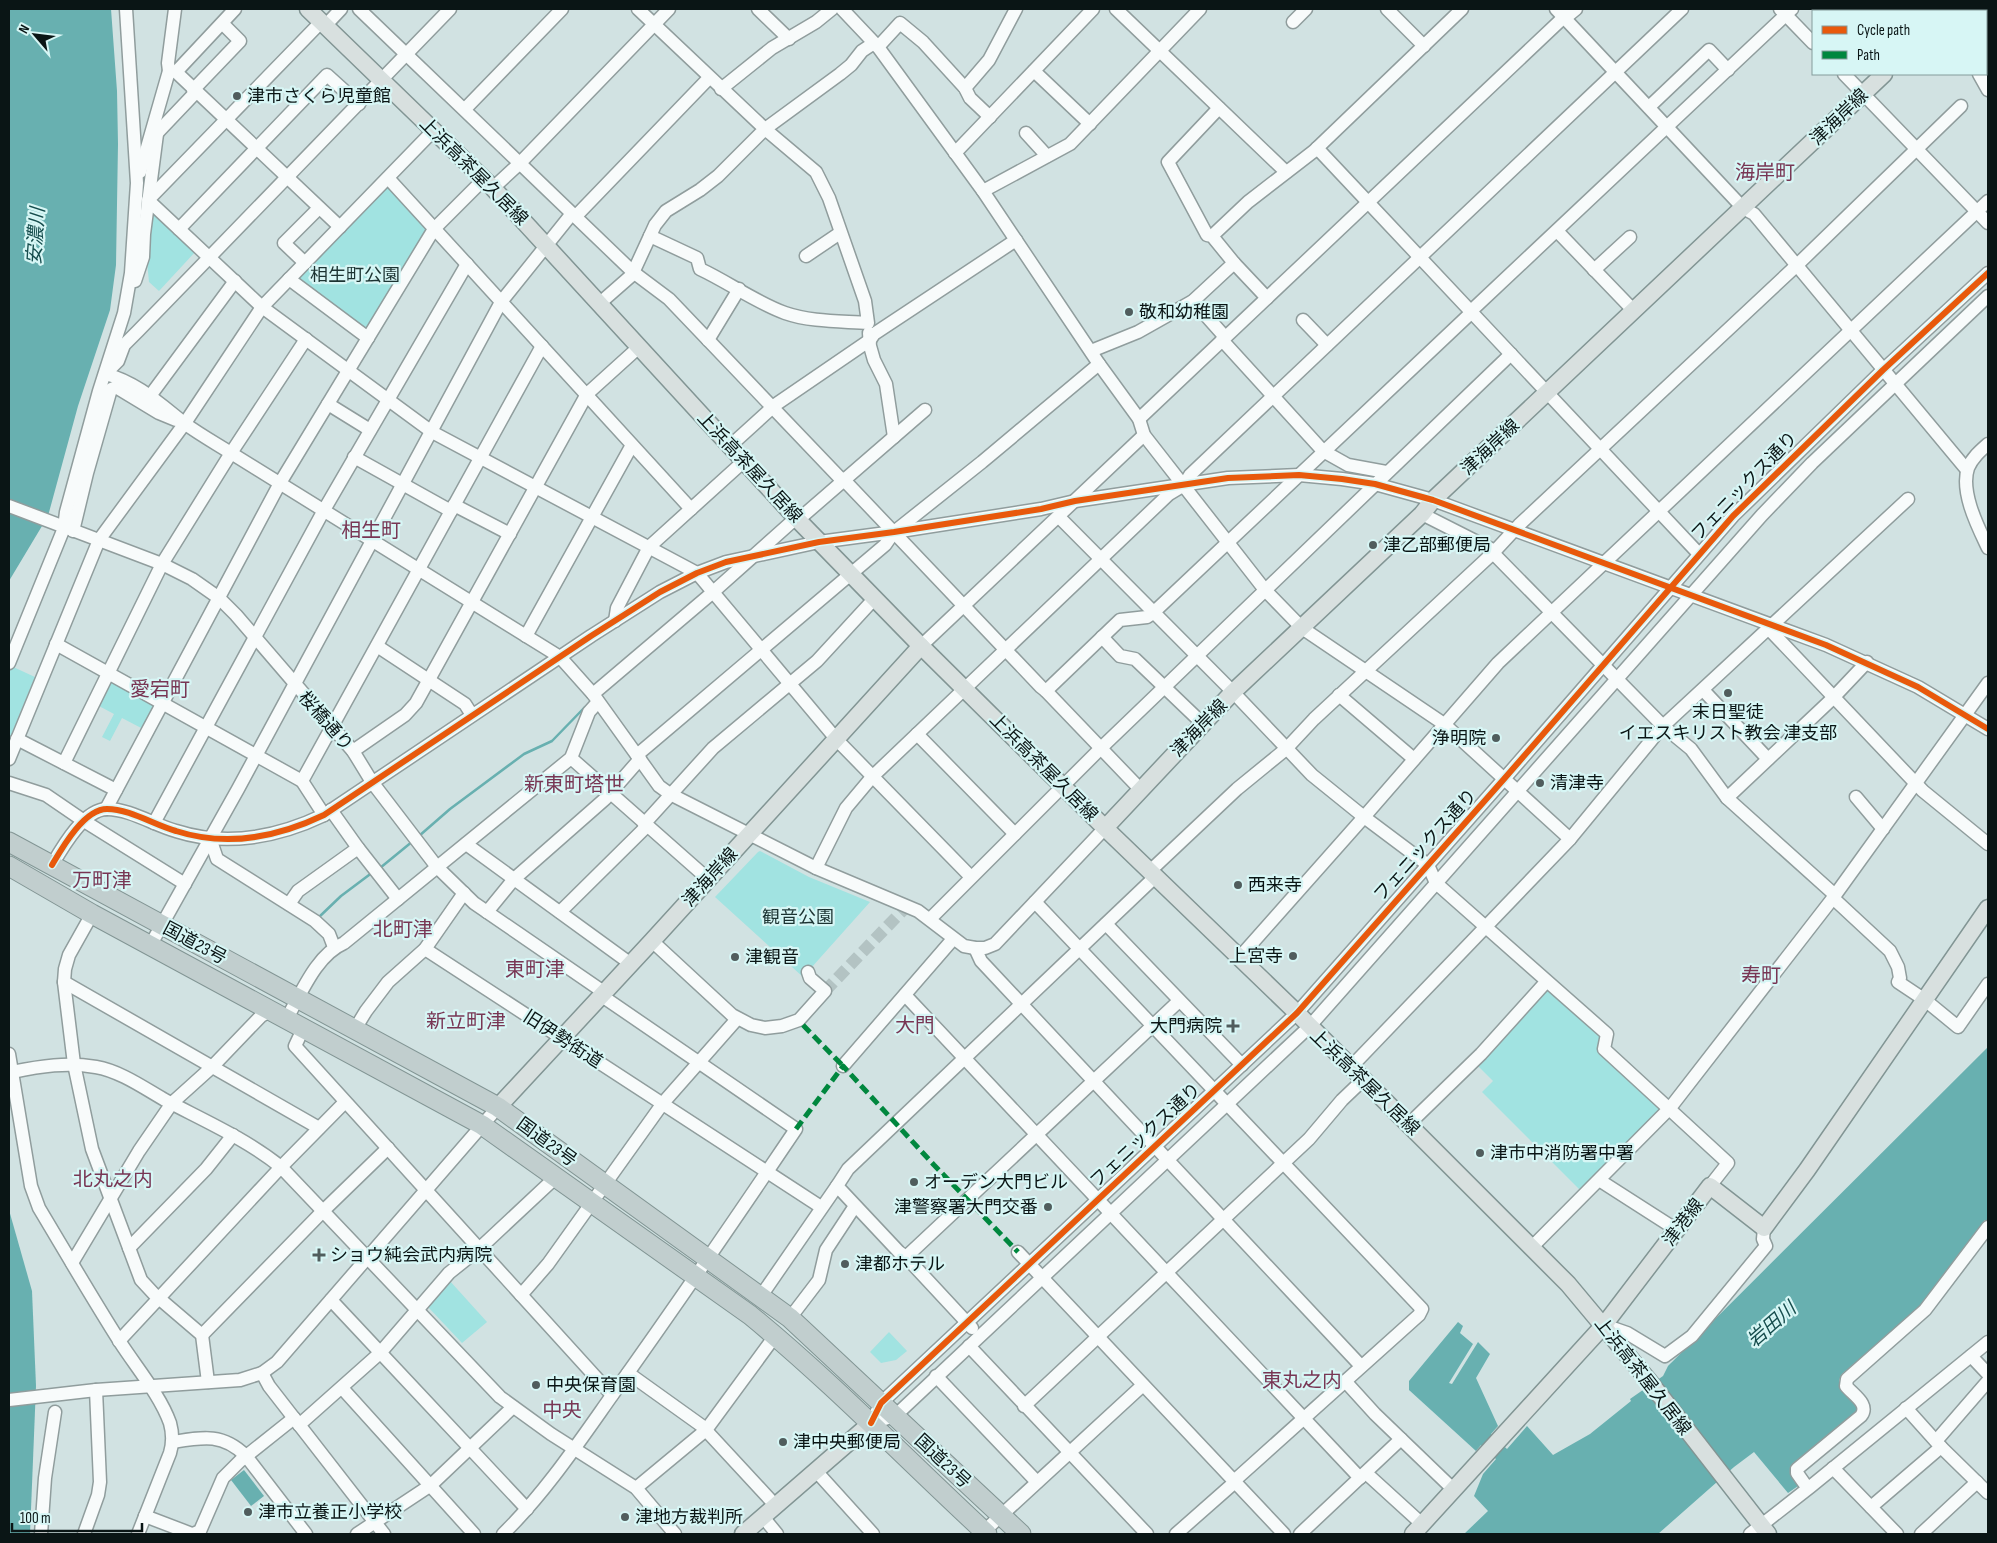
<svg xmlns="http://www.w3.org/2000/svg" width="1997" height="1543" font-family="'Sofia Sans Condensed','Noto Sans JP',sans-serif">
<rect width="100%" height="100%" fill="#d1e2e2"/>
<g fill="#a1e3e1">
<polygon points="387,187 390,187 426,227 426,231 366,329 298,279"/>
<polygon points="153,211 196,251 159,291 149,282 146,251"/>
<polygon points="11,666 35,677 9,740 9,670"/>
<polygon points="113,680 155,703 156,708 145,730 122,718 110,741 102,737 114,714 97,705 109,681"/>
<polygon points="760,851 809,877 870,902 803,977 715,897 758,852"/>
<polygon points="1548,989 1602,1038 1661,1106 1661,1110 1581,1191 1482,1092 1493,1081 1477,1065"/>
<polygon points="449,1280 487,1322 462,1343 429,1308 428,1304"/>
<polygon points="889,1332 907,1351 896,1360 881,1363 870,1352"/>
</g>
<g fill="#68b0b0">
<polygon points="9,9 111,9 117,91 118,144 116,265 110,310 78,406 48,516 9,581"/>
<path d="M1988,1047V1221L1985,1220L1921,1306L1842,1374C1833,1388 1848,1397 1857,1407L1858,1410L1792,1466L1791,1475L1798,1486L1788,1493L1754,1452L1734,1467L1658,1534H1464L1488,1511L1474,1496L1483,1474L1496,1459L1481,1445L1476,1451L1409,1390V1381L1458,1322L1463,1326L1460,1333L1473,1344L1449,1383L1452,1384L1478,1342L1490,1354L1476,1378L1498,1426L1491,1434L1507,1449L1527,1426L1553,1455L1590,1434L1631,1401L1630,1399L1663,1376L1668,1366Z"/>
<polygon points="9,1210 32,1291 36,1386 30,1534 9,1534"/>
<polygon points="244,1470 264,1496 251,1506 231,1480"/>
</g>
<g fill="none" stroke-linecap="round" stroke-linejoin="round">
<g stroke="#68b0b0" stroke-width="2.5">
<polyline points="419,836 450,809 524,754 552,741 585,707"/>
<polyline points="380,868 413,841"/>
<polyline points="318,918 341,896 373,872"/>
</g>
<polyline stroke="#b3c3c3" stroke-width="12" stroke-dasharray="12 6" stroke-linecap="butt" points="825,991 906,907"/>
<defs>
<g id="minor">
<polyline points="359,9 633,272 669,299 839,477 844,480 1041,687 1046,691 1140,789"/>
<path d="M638,9L765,129L816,172L829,198L865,301L868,323C841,321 811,322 785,313C755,302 728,282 700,269L697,258L650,236L655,225L666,211L700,190L718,176L765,129L840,74L851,65L862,51L874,43"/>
<polyline points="758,9 789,39"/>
<polyline points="842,9 878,47 983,191 1099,364 1139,419 1144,435 1265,590 1302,628 1444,724 1570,839"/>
<polyline points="1116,9 1286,172"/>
<polyline points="1387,9 1424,46"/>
<polyline points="1556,9 1743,208 1754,214 1967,470"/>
<polyline points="1780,9 1813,43"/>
<polyline points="1926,9 1929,11"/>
<polyline points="1565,18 1576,9"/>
<polyline points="322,21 148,200 262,307 432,432 697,573 837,740 971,877"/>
<polyline points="1293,22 1306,9"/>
<polyline points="325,26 341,9"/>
<polyline points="878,47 900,23 923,42 965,88 970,98 990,117"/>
<polyline points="169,71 168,63 175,9"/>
<polyline points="1034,71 1090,124"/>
<polyline points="176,72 235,9"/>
<polyline points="1844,74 1988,223"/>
<polyline points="1979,74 1988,90"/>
<polyline points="965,88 989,60 1016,9"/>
<polyline points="721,89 772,48 816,22 832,9"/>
<polyline points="193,90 240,41 223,24"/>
<polyline points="1649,107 1709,50 1728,70"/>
<polyline points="465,109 562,9"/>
<polyline points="158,132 196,92"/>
<polyline points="1026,133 1047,156"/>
<polyline points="1317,148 1699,554"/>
<polyline points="955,153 1093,9"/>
<polyline points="140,172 169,71 176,72 340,227"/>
<polyline points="388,178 691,509"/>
<polyline points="493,188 520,163 669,9"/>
<polyline points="983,191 1070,144 1200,9"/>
<polyline points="179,229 327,75 359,104"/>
<polyline points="1557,231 1634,311"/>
<polyline points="1212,236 1248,202 1314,151 1462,9"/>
<polyline points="806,256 840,233"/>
<polyline points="305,263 284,243 319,208"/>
<polyline points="1234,263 1267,298"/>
<polyline points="1594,270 1630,237"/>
<polyline points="289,279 368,338"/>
<polyline points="135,281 143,257 144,234 157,134"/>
<polyline points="1193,301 1225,337"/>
<polyline points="600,303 632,275 650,236"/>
<polyline points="1471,311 1792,9"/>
<polyline points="1303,320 1327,345"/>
<polyline points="869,333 870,346 874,360 886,384 894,437"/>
<polyline points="708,340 739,289"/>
<polyline points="1222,340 1323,451 1348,465 1386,472"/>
<polyline points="1091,351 1138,332 1193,301 1234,263 1212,236 1207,235 1168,162 1219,108"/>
<polyline points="106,373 118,361 124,345 138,331 450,9"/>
<path d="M105,374C135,381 160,404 184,423C199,434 215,443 231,453L560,657L593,694L659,786L670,794L816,868L918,911L964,946L975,948H985L995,944L1105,828"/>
<polyline points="150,396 235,281"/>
<polyline points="328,404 370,430"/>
<polyline points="1139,419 1564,17"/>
<path d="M1988,444C1980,451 1972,458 1968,468C1960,492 1978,527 1988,548"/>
<polyline points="730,446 775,405 870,340 874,334 1016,240"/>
<polyline points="354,457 451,511"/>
<polyline points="454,505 510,534"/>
<polyline points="9,506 162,564 192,579 219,598 236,615 353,751 372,782 437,867 474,903 605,993"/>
<polyline points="1422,514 1495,551"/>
<polyline points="1059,517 1233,692 1312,775 1364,817 1428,865 1436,883 1607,1034 1604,1049 1728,1163 1710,1186"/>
<polyline points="798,520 925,410"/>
<polyline points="73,531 87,473 111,389 116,387 159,413 176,420"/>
<polyline points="1493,553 1663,726 1691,749 1727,798 1835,895"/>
<polyline points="615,621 617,608 649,547 744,461"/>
<polyline points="1769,629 1923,791 1988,844"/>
<polyline points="526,636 632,445"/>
<polyline points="1102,637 1120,656 1135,659 1203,724"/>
<polyline points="56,644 302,781 324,815"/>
<polyline points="377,646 465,704 472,715"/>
<polyline points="921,646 1144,435"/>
<polyline points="9,663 64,528 66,512 99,391 124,313 131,273 137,183 126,9"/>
<polyline points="1703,690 1768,759"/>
<polyline points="1046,691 1120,620 1147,617 1153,613 1472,312"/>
<polyline points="593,694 712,593 796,518"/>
<polyline points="1339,695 1414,759"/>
<polyline points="917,734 1015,834"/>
<polyline points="17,739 116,790"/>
<polyline points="353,751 405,715 416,703 587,394 639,347"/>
<polyline points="637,755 885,545 894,532 982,462 1099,364"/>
<polyline points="571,758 708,879"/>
<polyline points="9,759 99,540 185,423 262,307 433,131"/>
<polyline points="64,763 162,564 231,453 306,339"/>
<polyline points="302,781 542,346"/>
<polyline points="9,783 46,795 84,821 185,884"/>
<polyline points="1856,797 1883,829"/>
<polyline points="1727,798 1832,699 1867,662"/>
<polyline points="106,809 280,483 434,229 484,179"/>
<polyline points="331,810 358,848"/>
<polyline points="154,823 324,510 467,264"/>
<polyline points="644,824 713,748 817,661 874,599"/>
<polyline points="210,838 217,859 315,921 329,934 334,947"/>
<polyline points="466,844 631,964"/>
<path d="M52,865C62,848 84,809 107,809C130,809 154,825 176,831C226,847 278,837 324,815L591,636L660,592L697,573L726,562L819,542L894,532L1041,509L1075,501L1228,478L1299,475L1342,479L1375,484L1433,500L1826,645L1918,687L1988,729"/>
<polyline points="816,868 846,808 872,777 1169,494 1184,485 1190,475 1682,9"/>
<polyline points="1150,871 1237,789 1286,749 1314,719 1493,553 1519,525 1796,266 1961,106"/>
<polyline points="1833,898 1890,951 1898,967 1900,978 1898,982 1925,1000 1958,1027 1988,984"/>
<polyline points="1035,902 1422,1309 1419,1315 1234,1481"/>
<polyline points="289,904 298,891 358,848 398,899"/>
<polyline points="487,912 514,879 605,799 640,759"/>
<polyline points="560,912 647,826"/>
<polyline points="92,914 69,955 65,969 64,982 74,1064 92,1149 141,1280 154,1294 202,1335 208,1382"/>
<polyline points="930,919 1101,748 1511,354"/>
<polyline points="1106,924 1242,1065"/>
<polyline points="652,941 732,1015 751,1025 765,1028 782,1026 799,1020 825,991 810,978 808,972"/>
<polyline points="150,946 238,789 501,302 570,216 576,216 709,78"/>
<polyline points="975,948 981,961 1361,1366"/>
<polyline points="425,949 821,1207"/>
<polyline points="1239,958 1364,817 1498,663 1988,201"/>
<polyline points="64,982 319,1128"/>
<polyline points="905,995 1360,1478"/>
<path d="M286,1020C301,994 316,955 344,943L571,758L589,712L598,702"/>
<polyline points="303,1029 295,1046 612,1395"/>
<polyline points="355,1029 366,1011 388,982 425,949 464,893"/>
<path d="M9,1054L31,1186L39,1208C66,1253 92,1298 120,1342C136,1367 160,1395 170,1423C173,1434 173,1443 170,1453L138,1534"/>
<polyline points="843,1066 953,939"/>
<polyline points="1351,1067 1570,839 1663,726 1908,499"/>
<path d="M12,1072C41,1066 67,1062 96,1067C120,1071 144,1088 165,1100C205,1121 246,1139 281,1167L500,1397L551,1434L636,1488L675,1534"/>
<polyline points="1409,1124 1481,1054 1546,982"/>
<polyline points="1599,1180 1677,1230"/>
<polyline points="1532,1247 1670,1108 1833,898 1988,683"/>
<polyline points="129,1248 206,1169 233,1135"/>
<polyline points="1018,1252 1284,1534"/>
<polyline points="906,1257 1179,1001"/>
<polyline points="72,1263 139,1151 172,1103 212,1067 261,1016 270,1011"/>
<polyline points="521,1295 548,1264 663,1103 737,1019"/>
<polyline points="761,1296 837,1186"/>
<polyline points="331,1300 527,1509"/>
<polyline points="790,1318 819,1280 826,1250 855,1206"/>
<polyline points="1604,1325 1627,1333 1665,1356 1692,1336 1766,1246 1763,1239 1764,1228"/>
<polyline points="972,1328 906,1257 899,1252 837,1186 848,1169 1156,876"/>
<polyline points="202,1335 323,1211 388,1148"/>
<polyline points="119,1341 281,1167 345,1102"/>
<polyline points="969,1346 1147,1534"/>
<polyline points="1971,1356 1988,1374"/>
<polyline points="262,1373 269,1386 384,1534"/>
<polyline points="628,1373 702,1426 776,1506"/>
<polyline points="936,1376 1037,1482"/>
<polyline points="1345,1381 1375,1414 1454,1490"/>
<polyline points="342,1388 474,1534"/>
<polyline points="9,1400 96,1390 240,1380 262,1373 277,1362 498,1107"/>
<polyline points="1024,1406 1309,1139 1342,1100 1364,1079"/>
<polyline points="1906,1408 1941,1447 1988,1493"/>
<polyline points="871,1423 881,1403 1297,1013 1504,779 1733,516 1883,370 1988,273"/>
<polyline points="871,1423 895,1416 1309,1027 1762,515 1812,463 1988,296"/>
<polyline points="299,1425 380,1353 449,1273 479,1249 556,1177"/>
<polyline points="1936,1441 1988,1381"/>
<path d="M173,1442C203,1437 223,1433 246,1456L306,1534"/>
<polyline points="1833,1468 1897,1534"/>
<polyline points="816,1471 873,1534"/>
<polyline points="1366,1473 1422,1524"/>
<path d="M1804,1483L1797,1473V1469L1861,1416C1870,1404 1853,1395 1846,1386L1847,1379L1925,1310L1988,1227"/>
<polyline points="636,1488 706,1430 775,1336"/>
<polyline points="1871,1507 1941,1447"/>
<polyline points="145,1516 192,1534"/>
<polyline points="763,1517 777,1534"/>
<polyline points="41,1534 45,1478 55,1412"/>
<polyline points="84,1534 98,1495 100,1482 96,1390"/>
<polyline points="193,1534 200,1531 223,1478 240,1461 294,1418"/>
<polyline points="357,1534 431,1485 513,1407"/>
<path d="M503,1534C545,1493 579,1442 613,1394C675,1307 736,1218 796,1129L602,996"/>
<polyline points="981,1534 1143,1385"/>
<polyline points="1176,1534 1235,1482"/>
<polyline points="1300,1534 1401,1439"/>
<polyline points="1750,1534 1810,1487 1988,1342"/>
<polyline points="1921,1534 1977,1482"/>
</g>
<g id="major">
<polyline points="308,9 493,188 798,520 921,646 1105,828 1297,1013 1568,1284 1649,1381 1768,1534"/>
<polyline points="1105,828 1233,692 1422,514 1433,500 1884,74"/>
<polyline points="498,1107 652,941 921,646"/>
<polyline points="743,1534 871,1423"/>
<polyline points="1413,1534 1604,1325 1710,1186 1764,1228 1807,1170 1988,908"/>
</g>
<g id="highway">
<polyline points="9,842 498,1107 790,1318 1021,1534"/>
<path d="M9,866L92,914L482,1125L750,1315C833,1383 908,1461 987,1534"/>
</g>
</defs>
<use href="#minor" stroke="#909d9d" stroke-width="15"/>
<use href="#major" stroke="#829594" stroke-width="19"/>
<use href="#highway" stroke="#829594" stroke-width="21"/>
<use href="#minor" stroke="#f8fbfb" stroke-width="12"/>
<use href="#major" stroke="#d8e0df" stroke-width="16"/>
<use href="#highway" stroke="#c1cece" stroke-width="19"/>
<g stroke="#00873e" stroke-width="5" stroke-dasharray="10 5" stroke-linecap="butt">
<polyline points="803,1025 843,1066"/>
<polyline points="796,1129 843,1066 934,1165 1018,1252"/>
</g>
<defs>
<g id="cycleway">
<path d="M52,865C62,848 84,809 107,809C130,809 154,825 176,831C226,847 278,837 324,815L591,636L660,592L697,573L726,562L819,542L894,532L1041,509L1075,501L1228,478L1299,475L1342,479L1375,484L1433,500L1826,645L1918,687L1988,729"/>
<polyline points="871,1423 881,1403 1297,1013 1504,779 1733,516 1883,370 1988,273"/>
</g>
</defs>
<use href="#cycleway" stroke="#d7f6f5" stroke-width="9"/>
<use href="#cycleway" stroke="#e8590c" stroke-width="6"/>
</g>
<g fill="#505d5d" stroke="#d7f6f5" stroke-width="2">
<circle cx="237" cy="96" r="5"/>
<circle cx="1129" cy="312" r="5"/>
<circle cx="1373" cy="545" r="5"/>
<circle cx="1728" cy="693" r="5"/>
<circle cx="1496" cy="738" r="5"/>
<circle cx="1540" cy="783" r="5"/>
<circle cx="1238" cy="885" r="5"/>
<circle cx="1293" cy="956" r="5"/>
<circle cx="735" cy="957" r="5"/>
<path d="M1230.5 1018.5h5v5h5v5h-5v5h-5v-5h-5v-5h5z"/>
<circle cx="1480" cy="1153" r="5"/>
<circle cx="914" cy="1182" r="5"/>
<circle cx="1048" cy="1207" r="5"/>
<path d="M316.5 1247.5h5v5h5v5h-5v5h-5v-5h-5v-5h5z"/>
<circle cx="845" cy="1264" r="5"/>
<circle cx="536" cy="1385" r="5"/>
<circle cx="783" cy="1442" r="5"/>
<circle cx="248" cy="1512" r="5"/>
<circle cx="625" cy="1517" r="5"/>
</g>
<g text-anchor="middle" stroke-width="4.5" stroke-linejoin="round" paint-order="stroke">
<g font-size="18" fill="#0a1515" stroke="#d7f6f5" text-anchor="start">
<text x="247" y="102">津市さくら児童館</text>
<text x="1139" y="318">敬和幼稚園</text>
<text x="1383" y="551">津乙部郵便局</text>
<text x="1728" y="718" text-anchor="middle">末日聖徒<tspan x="1728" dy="21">イエスキリスト教会 津支部</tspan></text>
<text x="1486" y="744" text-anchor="end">浄明院</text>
<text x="1550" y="789">清津寺</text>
<text x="1248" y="891">西来寺</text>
<text x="1283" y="962" text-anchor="end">上宮寺</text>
<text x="745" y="963">津観音</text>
<text x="1222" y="1032" text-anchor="end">大門病院</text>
<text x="1490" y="1159">津市中消防署中署</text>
<text x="924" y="1188">オーデン大門ビル</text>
<text x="1038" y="1213" text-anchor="end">津警察署大門交番</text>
<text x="330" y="1261">ショウ純会武内病院</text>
<text x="855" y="1270">津都ホテル</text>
<text x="546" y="1391">中央保育園</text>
<text x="793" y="1448">津中央郵便局</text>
<text x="258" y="1518">津市立養正小学校</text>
<text x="635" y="1523">津地方裁判所</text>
</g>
<g font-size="18" fill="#0a1515" stroke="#d7f6f5">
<text transform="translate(1839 117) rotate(-44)" y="6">津海岸線</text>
<text transform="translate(474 171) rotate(45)" y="6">上浜高茶屋久居線</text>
<text transform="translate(1490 447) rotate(-43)" y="6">津海岸線</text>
<text transform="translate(750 467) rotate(47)" y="6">上浜高茶屋久居線</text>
<text transform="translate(1744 486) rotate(-46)" y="6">フェニックス通り</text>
<text transform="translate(326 721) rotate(49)" y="6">桜橋通り</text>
<text transform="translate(1199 728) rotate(-46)" y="6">津海岸線</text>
<text transform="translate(1044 767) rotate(45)" y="6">上浜高茶屋久居線</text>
<text transform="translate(1425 845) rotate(-48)" y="6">フェニックス通り</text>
<text transform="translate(710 877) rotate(-48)" y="6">津海岸線</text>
<text transform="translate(195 943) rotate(28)" y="6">国道23号</text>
<text transform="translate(563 1039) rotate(33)" y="6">旧伊勢街道</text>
<text transform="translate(1365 1082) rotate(44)" y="6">上浜高茶屋久居線</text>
<text transform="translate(1145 1135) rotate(-43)" y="6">フェニックス通り</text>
<text transform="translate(547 1142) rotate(36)" y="6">国道23号</text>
<text transform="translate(1683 1222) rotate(-53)" y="6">津港線</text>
<text transform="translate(1643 1376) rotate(52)" y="6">上浜高茶屋久居線</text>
<text transform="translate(943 1461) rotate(43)" y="6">国道23号</text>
</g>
<g font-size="18" fill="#1c3332" stroke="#d7f6f5">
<text x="355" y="281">相生町公園</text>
<text x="798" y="923">観音公園</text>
</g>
<g font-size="19" font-style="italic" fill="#164d4d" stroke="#d7f6f5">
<text transform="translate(35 236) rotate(-86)" y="7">安濃川</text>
<text transform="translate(1771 1324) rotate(-41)" y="7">岩田川</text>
</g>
<g font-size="20" fill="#783654" stroke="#d7f6f5">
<text x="1765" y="179">海岸町</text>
<text x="371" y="537">相生町</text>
<text x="160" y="696">愛宕町</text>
<text x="574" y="791">新東町塔世</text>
<text x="102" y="887">万町津</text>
<text x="403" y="936">北町津</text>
<text x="535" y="976">東町津</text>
<text x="1761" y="982">寿町</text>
<text x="466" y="1028">新立町津</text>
<text x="915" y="1032">大門</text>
<text x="113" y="1186">北丸之内</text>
<text x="1302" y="1387">東丸之内</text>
<text x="562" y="1417">中央</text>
</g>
</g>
<rect width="1997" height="1543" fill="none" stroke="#0a1515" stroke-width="20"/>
<rect x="1812" y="10" width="175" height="65" fill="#d7f6f5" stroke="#859c9b"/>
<rect x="1822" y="26" width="25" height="8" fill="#e8590c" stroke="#859c9b"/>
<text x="1857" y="35" font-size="15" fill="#0a1515">Cycle path</text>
<rect x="1822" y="51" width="25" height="8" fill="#00873e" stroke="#859c9b"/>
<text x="1857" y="60" font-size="15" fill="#0a1515">Path</text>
<g transform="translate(35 35) rotate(298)" stroke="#d7f6f5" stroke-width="4" paint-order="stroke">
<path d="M0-4L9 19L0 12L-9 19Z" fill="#0a1515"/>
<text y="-8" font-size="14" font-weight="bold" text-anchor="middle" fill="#0a1515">N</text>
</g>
<path d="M12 1523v8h130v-8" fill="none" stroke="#0a1515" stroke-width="2.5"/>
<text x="20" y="1523" font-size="15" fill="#0a1515" stroke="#d7f6f5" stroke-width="4" paint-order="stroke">100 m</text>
</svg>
